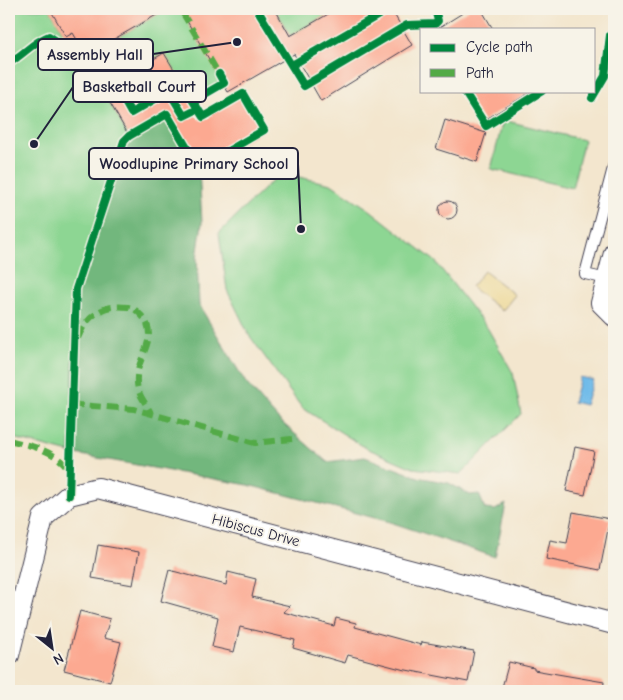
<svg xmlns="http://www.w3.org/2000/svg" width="623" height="700" font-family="'Comic Neue',sans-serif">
<rect width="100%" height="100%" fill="#f7f3e8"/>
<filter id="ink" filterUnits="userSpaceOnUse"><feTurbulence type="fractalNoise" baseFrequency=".02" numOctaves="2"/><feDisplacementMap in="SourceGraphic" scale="10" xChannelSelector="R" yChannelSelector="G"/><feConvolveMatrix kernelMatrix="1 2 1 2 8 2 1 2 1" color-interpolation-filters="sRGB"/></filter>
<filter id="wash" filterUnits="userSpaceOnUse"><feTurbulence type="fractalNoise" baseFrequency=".0096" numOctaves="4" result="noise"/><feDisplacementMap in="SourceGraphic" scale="20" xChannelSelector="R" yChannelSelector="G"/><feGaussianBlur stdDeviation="1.12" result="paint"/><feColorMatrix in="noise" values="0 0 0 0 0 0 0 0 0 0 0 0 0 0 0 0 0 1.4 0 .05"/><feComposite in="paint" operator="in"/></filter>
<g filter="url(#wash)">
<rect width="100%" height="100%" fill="#f3e6ce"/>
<g fill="#8dd693" stroke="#587c67">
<polygon points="16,9 50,9 66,37 73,33 86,55 167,9 183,9 182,12 224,83 193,101 163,53 102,89 129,136 125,139 76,289 70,453 9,437 9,13"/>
<polygon points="275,9 337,9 290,36"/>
<polygon points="503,120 584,140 572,188 491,169"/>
<polygon points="280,173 331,184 370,210 435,261 488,329 513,373 521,414 461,474 413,468 366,448 302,408 249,335 227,290 219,233"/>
</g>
<polygon fill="#72b77d" stroke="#4a6c5c" points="167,114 199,168 202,223 197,258 199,305 246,383 278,419 327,462 365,457 418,477 449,483 470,495 479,494 485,509 495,510 506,504 495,557 390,522 248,485 70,453 76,289 125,139"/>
<polygon fill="#eeda9e" stroke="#887e6c" points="484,271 515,295 502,311 471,287"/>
<polygon fill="#6fbbe9" stroke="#486e92" points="580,377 593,380 585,405 573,402"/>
<g id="blocks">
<g fill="#fca991">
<polygon points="50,9 167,9 86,55 73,33 66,37"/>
<polygon points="180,9 275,9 290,36 337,9 391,9 412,45 321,101 294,54 228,92"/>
<polygon points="469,9 481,9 493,29 437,29"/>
<polygon points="164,53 203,117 243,94 264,130 199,168 167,114 129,136 102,89"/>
<polygon points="464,91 532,91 483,121"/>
<polygon points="445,120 486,133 477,162 436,149"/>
<circle cx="448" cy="210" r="9"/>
<polygon points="575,447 594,451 585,495 566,491"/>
<polygon points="573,512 610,519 600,570 546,559 550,540 567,543"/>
<polygon points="98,545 139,552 133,585 92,578"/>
<polygon points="169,570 226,585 228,572 256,579 252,597 290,606 283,612 334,626 336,618 356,623 355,627 421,645 422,642 474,651 468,682 401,669 348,655 345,663 293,648 295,640 240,627 234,652 212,647 218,617 161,601"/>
<polygon points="80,611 110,619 104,638 121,642 110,682 64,670"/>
<polygon points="509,662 534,668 534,670 604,682 603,691 501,691"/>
</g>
</g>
</g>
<g filter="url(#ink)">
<use href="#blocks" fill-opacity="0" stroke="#413f51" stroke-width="1"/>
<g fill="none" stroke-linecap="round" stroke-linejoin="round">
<defs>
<polyline id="service" points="607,279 585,274 614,164"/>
<g id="minor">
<polyline points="614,253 601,303 614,316"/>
<polyline points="9,655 43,518 69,495 98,488 614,624"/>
</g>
</defs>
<use href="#service" stroke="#413f51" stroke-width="12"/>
<use href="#minor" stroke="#413f51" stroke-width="22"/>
<use href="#service" stroke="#fff" stroke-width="10"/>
<use href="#minor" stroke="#fff" stroke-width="20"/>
<g stroke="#53aa46" stroke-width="6" stroke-dasharray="12 6" stroke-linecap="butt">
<polyline points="182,12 219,74"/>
<path d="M78,338C84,324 89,317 102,310C109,306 120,306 128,307C134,308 137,311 141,315C162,337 135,357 137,382C137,394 146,403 151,413"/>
<polyline points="72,401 78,405 134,409 255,443 292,439"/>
<path d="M9,440C31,446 56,450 70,471"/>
</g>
<defs>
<g id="cycleway">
<polyline points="257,9 304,86 407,25 435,24 438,21 435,9"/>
<path d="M9,63C23,55 34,41 49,36L72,51L76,57"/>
<polyline points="292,65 389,9"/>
<polyline points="169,91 131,113 122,97 159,75 184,116 198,109"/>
<polyline points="464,91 486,126 542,91"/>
<polyline points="592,98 605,76 610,35"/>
<polyline points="69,495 76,289 124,141 129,136 167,114 199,168 264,130 243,94 203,117 193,101 224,83 219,74"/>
</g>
</defs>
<use href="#cycleway" stroke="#f7f3e8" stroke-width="11"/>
<use href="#cycleway" stroke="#00873e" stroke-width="8"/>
</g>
</g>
<g text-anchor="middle" stroke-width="4" stroke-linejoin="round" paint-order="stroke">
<g font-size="15" fill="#22223b" stroke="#f7f3e8">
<text transform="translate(256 530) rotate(15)" y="5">Hibiscus Drive</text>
</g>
</g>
<path fill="none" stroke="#22223b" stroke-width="2" d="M237 42L153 54M34 144L73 87M301 229L298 164"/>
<g fill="#22223b" stroke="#f7f3e8" stroke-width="2">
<circle cx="237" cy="42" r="5"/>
<circle cx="34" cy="144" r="5"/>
<circle cx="301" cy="229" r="5"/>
</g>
<g fill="#f7f3e8" stroke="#22223b" stroke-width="2">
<rect x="38" y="39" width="115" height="31" rx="5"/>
<rect x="73" y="71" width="133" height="31" rx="5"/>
<rect x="89" y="148" width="209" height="31" rx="5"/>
</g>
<g font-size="16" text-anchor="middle" font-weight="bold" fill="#22223b">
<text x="95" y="60">Assembly Hall</text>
<text x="139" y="92">Basketball Court</text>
<text x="194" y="169">Woodlupine Primary School</text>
</g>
<rect width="623" height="700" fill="none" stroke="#f7f3e8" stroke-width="30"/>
<rect x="420" y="28" width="175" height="65" fill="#f7f3e8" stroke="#a29fa3"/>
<rect x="430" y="44" width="25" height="8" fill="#00873e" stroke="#a29fa3"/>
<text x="466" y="52" font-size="15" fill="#22223b">Cycle path</text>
<rect x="430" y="69" width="25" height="8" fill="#53aa46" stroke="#a29fa3"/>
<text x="466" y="78" font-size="15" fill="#22223b">Path</text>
<g transform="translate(52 648) rotate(150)" stroke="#f7f3e8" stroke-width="4" paint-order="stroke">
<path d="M0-4L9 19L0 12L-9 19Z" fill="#22223b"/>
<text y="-8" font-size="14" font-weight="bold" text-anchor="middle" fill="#22223b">N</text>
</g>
</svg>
